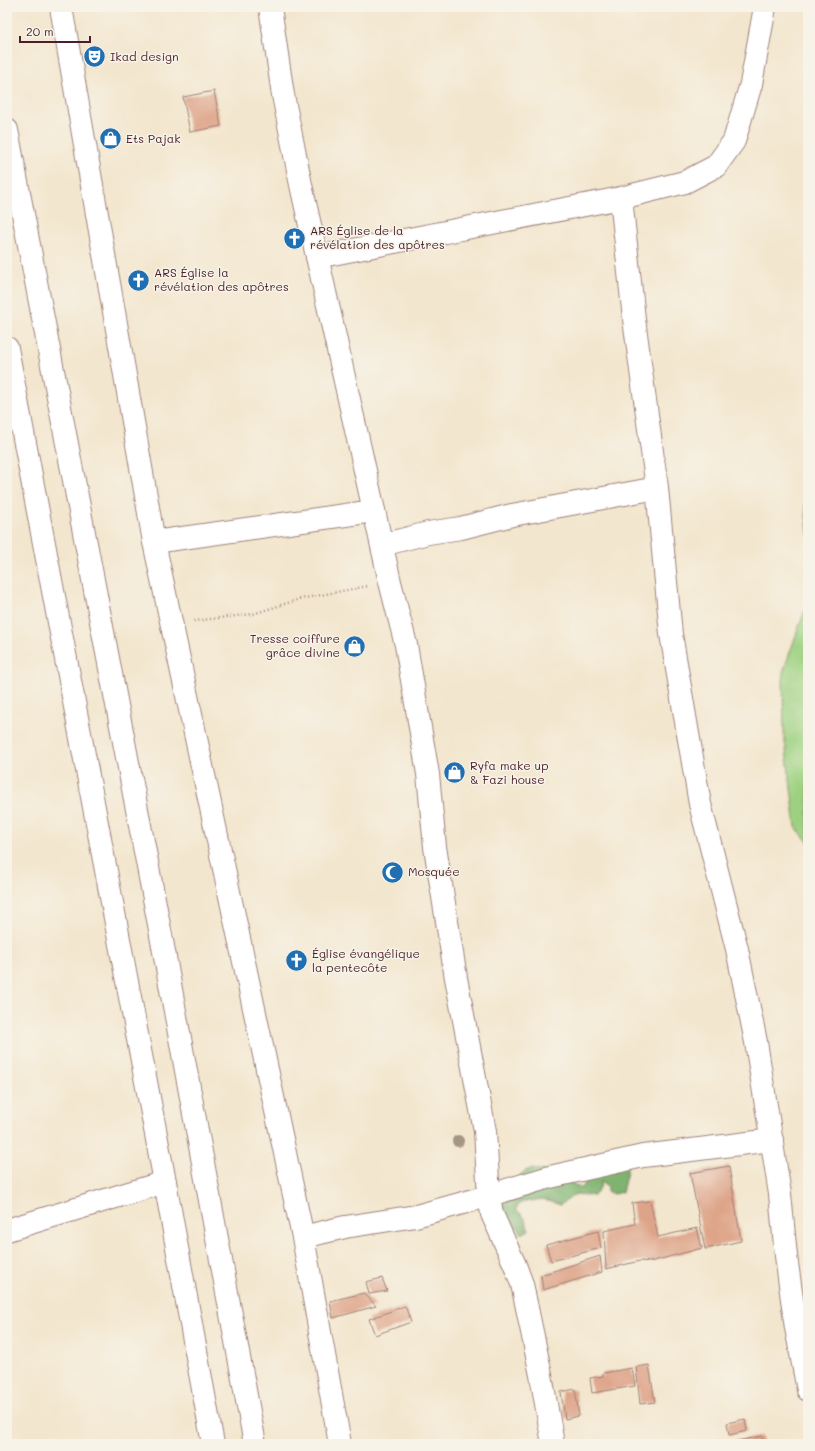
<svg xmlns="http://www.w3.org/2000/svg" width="815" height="1451" font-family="Mali,sans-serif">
<rect width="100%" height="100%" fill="#f7f3e8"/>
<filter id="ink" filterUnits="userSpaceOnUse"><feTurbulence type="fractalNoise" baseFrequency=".025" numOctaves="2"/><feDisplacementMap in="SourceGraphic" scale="8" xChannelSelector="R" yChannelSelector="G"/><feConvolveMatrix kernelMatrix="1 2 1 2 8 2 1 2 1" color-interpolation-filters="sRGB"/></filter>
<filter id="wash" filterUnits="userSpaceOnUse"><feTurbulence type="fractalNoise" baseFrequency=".012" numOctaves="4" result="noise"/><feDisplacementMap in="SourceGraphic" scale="16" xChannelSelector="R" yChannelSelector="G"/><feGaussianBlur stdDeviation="0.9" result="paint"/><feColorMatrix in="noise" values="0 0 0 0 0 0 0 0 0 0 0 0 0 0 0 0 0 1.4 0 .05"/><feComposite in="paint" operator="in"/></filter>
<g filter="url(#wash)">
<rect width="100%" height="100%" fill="#f3e6ce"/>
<g fill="#9dd181" stroke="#747856">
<polygon points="808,454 808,534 800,457"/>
<polygon points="808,601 808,842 796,827 784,734 783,672"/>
</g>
<path fill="#7eb36f" stroke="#64694d" d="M627,1163V1172L622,1192L614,1194L607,1192V1186L601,1182L600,1188L594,1196L576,1194L560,1205C544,1198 536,1200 520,1203L516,1209L524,1217L529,1230L522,1234L513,1222L505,1219L494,1186C501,1184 510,1184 516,1180C519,1178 521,1173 525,1171C540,1164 567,1181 581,1188L588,1179Z"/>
<g id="blocks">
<g fill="#dea489">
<polygon points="214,91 221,126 190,132 183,97"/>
<polygon points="729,1166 741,1241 705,1249 690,1173"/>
<polygon points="650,1201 658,1237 697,1228 702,1248 650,1262 640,1261 606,1269 604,1231 635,1224 632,1203"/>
<polygon points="598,1231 601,1248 551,1261 546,1245"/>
<polygon points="600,1256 602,1272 543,1290 541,1275"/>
<polygon points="382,1278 387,1291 369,1294 366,1282"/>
<polygon points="364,1293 376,1306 333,1318 330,1301"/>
<polygon points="405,1306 411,1322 375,1335 369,1319"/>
<polygon points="649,1365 655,1402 640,1404 636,1367"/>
<polygon points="632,1368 635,1386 592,1393 590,1378 603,1376 603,1373"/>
<polygon points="575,1389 579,1416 565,1419 561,1392"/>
<polygon points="745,1419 747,1431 729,1435 727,1423"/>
<polygon points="762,1436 763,1444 727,1444 727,1443"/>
</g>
</g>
</g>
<g filter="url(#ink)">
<use href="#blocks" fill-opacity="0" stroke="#9e827c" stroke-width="1"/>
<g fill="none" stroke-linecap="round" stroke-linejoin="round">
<defs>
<g id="minor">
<polyline points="61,7 154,542 303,1237 340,1444"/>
<polyline points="270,7 283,95 301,185 390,582 406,645 428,774 435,847 456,978 485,1131 489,1196 492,1214 515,1265 522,1284 541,1375 553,1444"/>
<polyline points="765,7 751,84 734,141 716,166 685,182 621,198 634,319 657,488 671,634 700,804 737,949 756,1042 780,1194 786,1256 796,1328 808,1390"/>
<polyline points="317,257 621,198"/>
<polyline points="154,542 374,511"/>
<polyline points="382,545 428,533 461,528 512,515 657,488"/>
<polyline points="7,1230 165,1182"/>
<polyline points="303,1237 345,1227 416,1216 470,1201 550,1177 643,1156 772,1140"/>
</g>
<g id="major">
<polyline points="7,130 160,930 255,1444"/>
<polyline points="7,348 165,1182 213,1444"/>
</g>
</defs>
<use href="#minor" stroke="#9e827c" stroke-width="24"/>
<use href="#major" stroke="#9e827c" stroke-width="24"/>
<polyline stroke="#9e827c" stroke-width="2.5" stroke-dasharray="1 3" stroke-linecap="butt" points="194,621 253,614 300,599 368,586"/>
<use href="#minor" stroke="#fff" stroke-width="22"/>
<use href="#major" stroke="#fff" stroke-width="22"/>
</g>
<circle fill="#a49683" cx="458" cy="1141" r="6"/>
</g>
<defs>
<symbol id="theatre-disc" viewBox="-11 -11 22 22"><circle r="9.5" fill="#1f6fb2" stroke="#f7f3e8"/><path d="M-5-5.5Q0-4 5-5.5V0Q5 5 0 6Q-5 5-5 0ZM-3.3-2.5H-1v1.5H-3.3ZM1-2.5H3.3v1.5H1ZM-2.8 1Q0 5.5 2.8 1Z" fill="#fff"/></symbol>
<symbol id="shop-disc" viewBox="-11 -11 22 22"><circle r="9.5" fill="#1f6fb2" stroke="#f7f3e8"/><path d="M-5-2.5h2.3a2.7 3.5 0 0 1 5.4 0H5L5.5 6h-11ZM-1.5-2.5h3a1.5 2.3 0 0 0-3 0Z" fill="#fff"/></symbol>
<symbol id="church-disc" viewBox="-11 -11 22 22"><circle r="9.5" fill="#1f6fb2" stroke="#f7f3e8"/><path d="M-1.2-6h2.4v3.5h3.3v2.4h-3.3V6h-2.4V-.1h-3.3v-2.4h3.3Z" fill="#fff"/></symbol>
<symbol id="mosque-disc" viewBox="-11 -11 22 22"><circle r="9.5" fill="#1f6fb2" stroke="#f7f3e8"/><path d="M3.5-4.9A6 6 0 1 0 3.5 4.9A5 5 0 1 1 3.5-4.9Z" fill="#fff"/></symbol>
</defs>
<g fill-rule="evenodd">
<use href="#theatre-disc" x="82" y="44" width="25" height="25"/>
<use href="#shop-disc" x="98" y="126" width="25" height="25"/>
<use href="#church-disc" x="282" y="226" width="25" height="25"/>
<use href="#church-disc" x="126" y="268" width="25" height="25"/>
<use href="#shop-disc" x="342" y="634" width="25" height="25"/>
<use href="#shop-disc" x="442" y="760" width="25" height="25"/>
<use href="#mosque-disc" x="380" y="860" width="25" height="25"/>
<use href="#church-disc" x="284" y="948" width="25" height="25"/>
</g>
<g text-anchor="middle" stroke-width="3" stroke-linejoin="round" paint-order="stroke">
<g font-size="12" fill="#4a1f2b" stroke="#f7f3e8" text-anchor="start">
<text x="110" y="61">Ikad design</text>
<text x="126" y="143">Ets Pajak</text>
<text x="310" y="235">ARS Église de la<tspan x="310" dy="14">révélation des apôtres</tspan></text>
<text x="154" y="277">ARS Église la<tspan x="154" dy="14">révélation des apôtres</tspan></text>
<text x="340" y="643" text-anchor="end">Tresse coiffure<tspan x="340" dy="14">grâce divine</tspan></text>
<text x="470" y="770">Ryfa make up<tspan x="470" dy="14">&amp; Fazi house</tspan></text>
<text x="408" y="876">Mosquée</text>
<text x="312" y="958">Église évangélique<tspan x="312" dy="14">la pentecôte</tspan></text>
</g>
</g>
<rect width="815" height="1451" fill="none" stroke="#f7f3e8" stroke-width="24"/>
<path d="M20 36v6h70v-6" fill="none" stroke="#4a1f2b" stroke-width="2"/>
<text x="26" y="36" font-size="12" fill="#4a1f2b" stroke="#f7f3e8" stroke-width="3" paint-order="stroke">20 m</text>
</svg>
